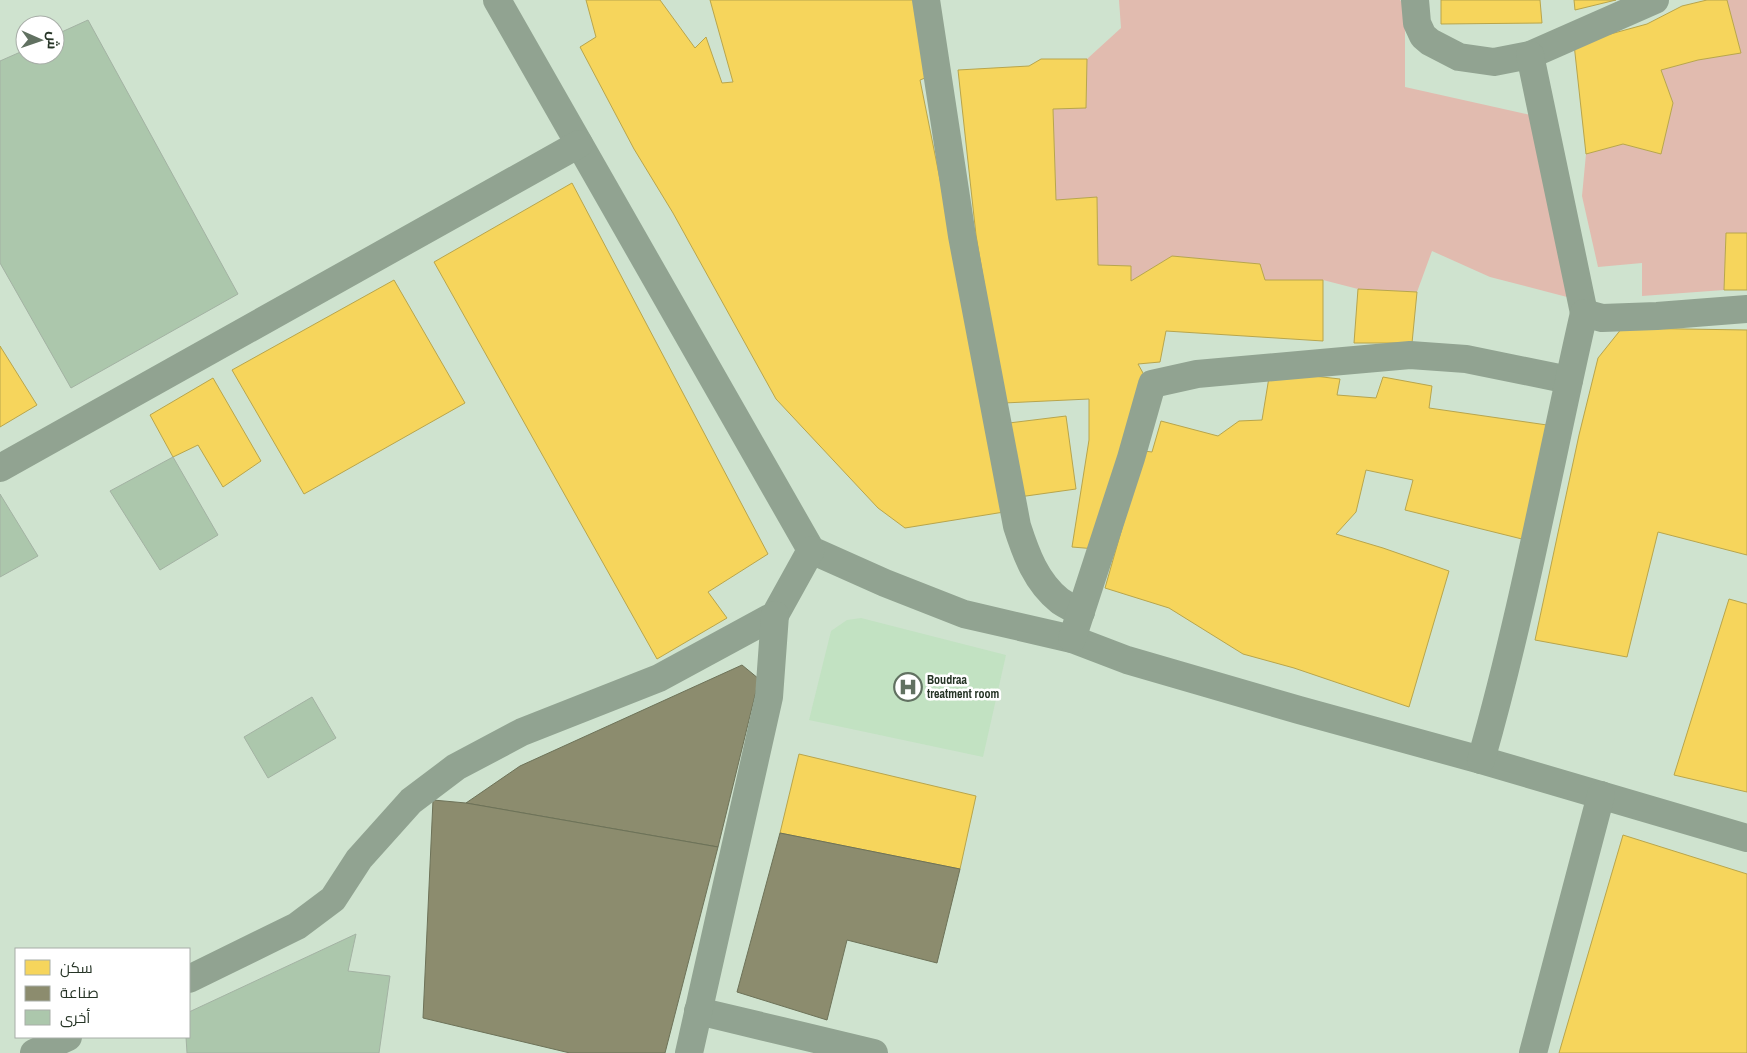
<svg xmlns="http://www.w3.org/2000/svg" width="1747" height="1053" font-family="'Archivo Narrow',Cairo,sans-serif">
<rect width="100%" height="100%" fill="#cfe3cf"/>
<polygon fill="#c2e2c2" points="861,618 1006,655 983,757 809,720 831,631 847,620"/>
<g fill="#e1bbaf">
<polygon points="1119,0 1400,0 1405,5 1405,87 1549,119 1567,297 1490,277 1432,251 1417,292 1358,289 1323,280 1265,280 1260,264 1172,256 1131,281 1131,266 1098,265 1096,197 1056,200 1053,109 1086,107 1087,59 1121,28"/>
<polygon points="1727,0 1747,0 1747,233 1726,233 1724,290 1642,296 1642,263 1598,267 1582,196 1586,154 1623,144 1661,154 1673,103 1661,70 1698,60 1741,53"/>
</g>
<g fill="#f6d55c" stroke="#b8a54c">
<polygon points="586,0 660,0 695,48 706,37 722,83 733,82 710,0 917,0 930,76 920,80 981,383 1004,512 905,528 878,508 776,399 673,213 634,149 580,47 596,37"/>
<polygon points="1441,0 1540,0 1542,23 1441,24"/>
<polygon points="1574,0 1616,0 1575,10"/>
<polygon points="1707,0 1727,0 1741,53 1698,60 1661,70 1673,103 1661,154 1623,144 1586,154 1574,44 1647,24 1682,6"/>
<polygon points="1041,59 1087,59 1086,108 1053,109 1056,200 1097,197 1098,265 1131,266 1131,281 1172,256 1260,264 1265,280 1323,280 1323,341 1166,331 1160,362 1138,364 1148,382 1096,549 1072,547 1089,440 1089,399 1004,403 976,235 958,70 1029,66"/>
<polygon points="572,183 768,554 708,592 727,618 657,659 434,262"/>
<polygon points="1726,233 1747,233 1747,290 1724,290"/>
<polygon points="394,280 465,403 304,494 232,370"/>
<polygon points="1358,289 1417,292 1412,343 1354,343"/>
<polygon points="1622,328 1747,330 1747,555 1658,532 1627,657 1535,640 1579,435 1598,358"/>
<polygon points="0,346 37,405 0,427"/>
<polygon points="1270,371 1340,379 1337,395 1376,398 1383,377 1432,386 1429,408 1554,426 1530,541 1405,510 1413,480 1366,470 1356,512 1336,534 1383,548 1449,571 1409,707 1294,668 1243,654 1169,608 1105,588 1144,451 1152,452 1161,421 1218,436 1239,421 1262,420"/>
<polygon points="213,378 261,461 223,487 198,445 173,457 150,415"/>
<polygon points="1066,416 1076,489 1019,497 1009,423"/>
<polygon points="1729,599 1747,604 1747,792 1674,775"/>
<polygon points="799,754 976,796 960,869 780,833"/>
<polygon points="1623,835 1747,874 1747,1053 1559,1053"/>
</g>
<g fill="#8c8c6e" stroke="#6d7258">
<polygon points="742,665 759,679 718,847 466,803 520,766"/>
<polygon points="433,800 466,803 718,847 665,1053 570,1053 423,1018"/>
<polygon points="780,833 960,869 937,963 847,940 827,1020 737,992"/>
</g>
<g fill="#acc7ac" stroke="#a3b2a3">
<polygon points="88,20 238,294 71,388 0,263 0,61 25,50 25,55 55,55 55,35"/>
<polygon points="173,457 218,535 160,570 110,491"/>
<polygon points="0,494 38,556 0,577"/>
<polygon points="312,697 336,738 268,778 244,737"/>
<polygon points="356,934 348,971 390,976 379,1053 187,1053 186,1037 189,1037 189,1012"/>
</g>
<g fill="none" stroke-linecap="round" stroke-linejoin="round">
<g stroke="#91a391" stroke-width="28">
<polyline points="497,0 811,550 885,583 964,614 1072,639 1127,660 1299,710 1481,760 1747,838"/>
<path d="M926,0L962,236L1017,526C1026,554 1036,582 1060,601C1066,605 1074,609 1081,612"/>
<polyline points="1415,0 1417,23 1423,36 1430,42 1459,57 1494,62 1530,55 1655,0"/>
<polyline points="1530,55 1584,313"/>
<polyline points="0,468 579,144"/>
<polyline points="1072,639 1131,458 1152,384 1197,374 1410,355 1466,359 1569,380"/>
<path d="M1481,760C1523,613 1550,462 1584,313L1602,318L1657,316L1747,309"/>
<polyline points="189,979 297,926 333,899 359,859 411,801 456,767 522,732 659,678 775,615 811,550"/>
<polyline points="698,1011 874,1053"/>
<polyline points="34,1053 68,1037"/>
<polyline points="689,1053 769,697 775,615"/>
<polyline points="1533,1053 1601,795"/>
</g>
</g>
<defs>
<symbol id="hospital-ring" viewBox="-11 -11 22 22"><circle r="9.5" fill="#fff" stroke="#617161" stroke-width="1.5"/><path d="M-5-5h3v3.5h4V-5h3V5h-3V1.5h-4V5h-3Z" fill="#617161"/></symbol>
</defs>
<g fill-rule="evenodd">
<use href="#hospital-ring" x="892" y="671" width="32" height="32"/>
</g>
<g text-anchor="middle" stroke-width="5" stroke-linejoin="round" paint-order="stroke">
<g font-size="12" font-weight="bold" fill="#263426" stroke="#fff" text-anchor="start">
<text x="927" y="684">Boudraa<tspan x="927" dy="14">treatment room</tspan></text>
</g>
</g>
<rect x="15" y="948" width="175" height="90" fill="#ffffff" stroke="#a8aea8"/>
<rect x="25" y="960" width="25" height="15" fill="#f6d55c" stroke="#a8aea8"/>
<text x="60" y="973" font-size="15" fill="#263426">سكن</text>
<rect x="25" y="986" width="25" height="15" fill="#8c8c6e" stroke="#a8aea8"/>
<text x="60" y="998" font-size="15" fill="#263426">صناعة</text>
<rect x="25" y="1010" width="25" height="15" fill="#acc7ac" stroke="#a8aea8"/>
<text x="60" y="1023" font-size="15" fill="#263426">أخرى</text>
<g transform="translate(40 40) rotate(92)"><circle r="24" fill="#ffffff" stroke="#a8aea8"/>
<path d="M0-4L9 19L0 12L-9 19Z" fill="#617161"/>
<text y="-8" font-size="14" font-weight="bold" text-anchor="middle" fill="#263426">ش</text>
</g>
</svg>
